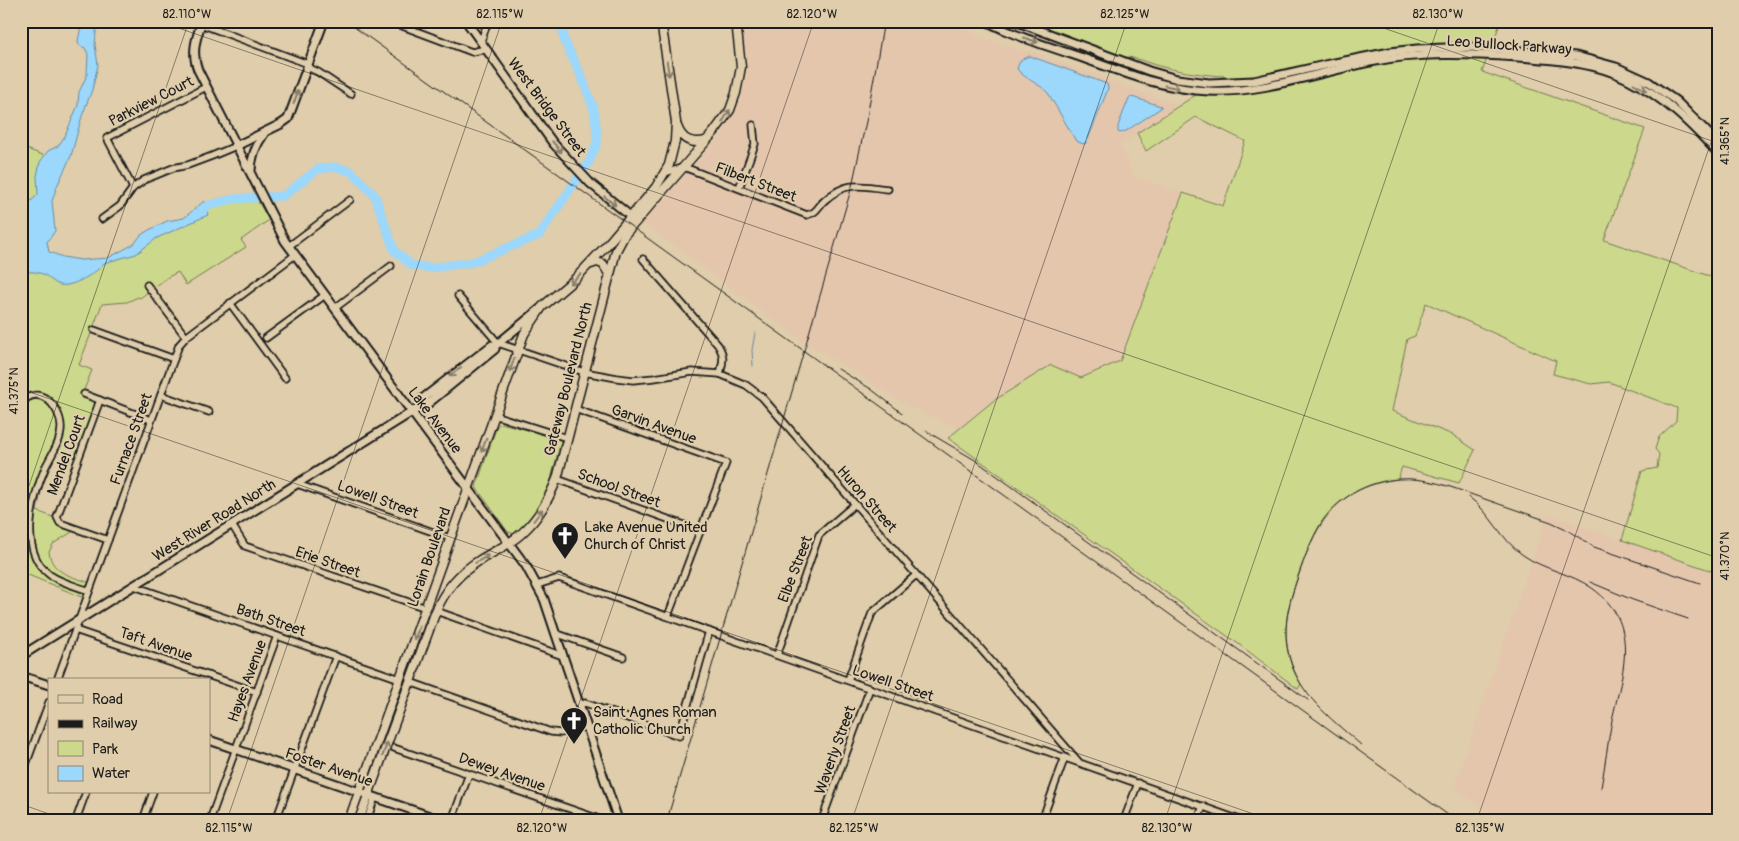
<svg xmlns="http://www.w3.org/2000/svg" width="1739" height="841" font-family="Pangolin,sans-serif">
<rect width="100%" height="100%" fill="#dfcdab"/>
<filter id="ink" filterUnits="userSpaceOnUse"><feTurbulence type="fractalNoise" baseFrequency=".02" numOctaves="2"/><feDisplacementMap in="SourceGraphic" scale="10" xChannelSelector="R" yChannelSelector="G"/><feConvolveMatrix kernelMatrix="1 2 1 2 8 2 1 2 1" color-interpolation-filters="sRGB"/></filter>
<g filter="url(#ink)">
<g fill="#e4c6ad">
<polygon points="740,21 951,21 981,38 1049,58 1179,106 1120,145 1134,177 1183,193 1120,361 1081,378 993,401 959,428 912,408 795,336 642,222 717,140 734,114 744,89 747,63"/>
<polygon points="1548,514 1718,573 1718,820 1497,820 1454,787"/>
</g>
<g fill="#ccd88b" stroke="#747a54">
<path d="M1037,21H1501L1482,72L1645,129L1604,240L1718,279V573L1622,540L1642,471L1657,468L1659,454L1655,449L1659,437L1676,421L1677,408L1609,382L1591,384L1553,374L1556,361L1426,303L1415,336L1407,339L1392,411L1453,435L1475,450L1459,483L1402,467L1398,479C1338,487 1318,520 1299,573C1285,613 1278,644 1301,684L1298,689L1240,645L948,438L993,401L1051,365L1081,378L1120,361L1183,193L1223,206L1245,141L1196,117L1146,151L1137,133L1225,76C1204,75 1183,72 1163,67C1148,64 1136,56 1121,57L1061,35Z"/>
<path d="M21,147L59,161L34,258L83,269L134,249L209,205L233,199L256,198L269,220L241,240L246,247L186,285L178,272L168,277L140,298L138,297L127,302L102,304L79,365L92,370L82,395L94,400L96,404L77,459L57,451L42,487L37,511L55,518L75,530L53,544L49,552C52,574 72,576 90,583L84,598L21,572Z"/>
<polygon points="501,423 557,438 561,441 547,494 533,518 515,534 508,532 476,487 497,426"/>
</g>
<g fill="#9cd7fc" stroke="#698ca2">
<path d="M82,21H97L95,45L98,65L92,90L82,116L71,156L57,186L52,201L55,231L47,242L49,252L63,257L81,260L108,258L134,244L141,235L149,230L167,221L184,218L204,201L208,215L157,238L136,254L104,263C98,272 72,288 60,285C56,284 53,281 50,279C41,271 33,271 21,273C21,267 20,258 21,252C22,248 25,246 25,242C26,228 22,219 29,207L27,204L38,195L37,176L40,162L48,151L58,146L65,136L78,105L79,92L87,75L88,54L85,48L79,45L78,41Z"/>
<path d="M1030,56L1107,84L1108,88L1106,94L1087,142L1083,144L1076,141L1048,93C1039,83 1026,80 1017,69C1019,61 1022,58 1030,56Z"/>
<polygon points="1132,97 1161,106 1161,108 1126,131 1120,133 1118,132 1118,126 1129,98"/>
</g>
<g fill="none" stroke-linecap="round" stroke-linejoin="round">
<polyline stroke="#698ca2" stroke-width="1" points="753,366 752,350 755,333"/>
<polyline stroke="#9cd7fc" stroke-width="9" points="196,214 209,205 233,199 283,196 318,169 335,167 351,171 375,196 394,250 411,265 430,268 473,262 539,235 589,162 597,143 597,133 594,109 582,78 564,40 561,21"/>
<defs>
<g id="minor">
<polyline points="389,21 472,52 486,49"/>
<polyline points="201,24 308,64"/>
<polyline points="481,41 488,21"/>
<polyline points="307,67 318,72 351,94"/>
<path d="M665,173L684,167L807,215C818,212 817,207 825,200C848,180 859,186 888,189"/>
<polyline points="133,188 107,138 206,87"/>
<polyline points="739,188 755,144 753,125"/>
<polyline points="102,219 120,206 133,188 144,180 173,168 188,165 212,156 236,146"/>
<polyline points="289,246 350,200"/>
<path d="M643,259L718,345C725,356 723,362 720,374L746,385L762,397L1078,761"/>
<polyline points="147,285 186,337"/>
<polyline points="458,296 498,343 584,372 617,378 633,380 654,378 692,372 720,374"/>
<polyline points="230,303 285,378"/>
<polyline points="335,308 391,266"/>
<polyline points="94,330 174,359"/>
<polyline points="266,338 325,295"/>
<polyline points="84,394 151,420"/>
<polyline points="161,395 209,412"/>
<polyline points="100,400 57,517 60,523 108,540"/>
<path d="M21,404C38,382 60,406 61,426C62,441 51,455 45,468C32,499 18,552 50,575C62,583 76,586 89,591"/>
<polyline points="575,409 726,463 668,616"/>
<polyline points="494,415 567,438"/>
<polyline points="557,479 701,531"/>
<polyline points="297,484 450,538"/>
<polyline points="232,525 245,546 426,608"/>
<polyline points="537,585 559,578 1240,820"/>
<polyline points="134,586 400,679"/>
<polyline points="436,611 563,656"/>
<polyline points="75,630 257,692"/>
<polyline points="555,633 623,657"/>
<polyline points="777,655 819,535 855,504"/>
<polyline points="57,680 179,345 186,337 295,255"/>
<polyline points="848,680 872,613 916,575"/>
<polyline points="410,682 551,732 561,733 587,726"/>
<polyline points="579,705 585,703 679,736 709,631"/>
<polyline points="394,748 602,820"/>
<polyline points="21,778 49,702"/>
<polyline points="76,820 86,792"/>
<polyline points="143,820 153,792"/>
<polyline points="210,820 277,636"/>
<polyline points="276,820 336,656"/>
<polyline points="367,820 375,797"/>
<polyline points="452,820 469,774"/>
<polyline points="822,820 870,688"/>
<polyline points="1042,820 1065,757"/>
<polyline points="1124,820 1138,783"/>
<polyline points="1198,820 1203,806"/>
</g>
<g id="tertiary">
<path d="M202,21C196,38 191,53 198,70L285,241L526,566L544,599L618,820"/>
<polyline points="466,21 553,143 590,183 635,220"/>
<path d="M986,21C1015,36 1047,46 1077,56C1120,71 1162,89 1209,91C1259,94 1320,72 1370,62C1419,52 1468,54 1518,57C1555,60 1594,62 1628,79C1665,98 1690,123 1718,153"/>
<polyline points="1015,21 1149,71 1177,79 1209,83 1254,81 1325,65 1390,52 1417,49 1475,47 1576,56 1616,67 1649,82 1676,101 1718,143"/>
<polyline points="236,146 281,124 288,119 324,21"/>
<path d="M251,172C251,157 255,146 264,134"/>
<polyline points="495,346 492,345 422,399 421,406 425,406 495,349 495,346 540,309"/>
<polyline points="21,656 412,412 421,406"/>
<polyline points="21,676 49,685"/>
<polyline points="209,740 441,820"/>
</g>
<g id="secondary">
<path d="M677,126C682,141 692,144 706,141"/>
<polyline points="591,264 597,262 603,264 609,274"/>
<polyline points="349,820 524,334 542,307 575,279 606,246 656,187 669,165 675,141 676,122 661,21"/>
<path d="M359,820L436,611C445,589 459,573 480,560C494,551 509,545 522,533C539,518 548,500 557,479L616,251L625,234L714,132L730,110L736,93L741,67L736,21"/>
</g>
</defs>
<use href="#minor" stroke="#1c1c1c" stroke-width="9"/>
<use href="#tertiary" stroke="#1c1c1c" stroke-width="11"/>
<use href="#secondary" stroke="#1c1c1c" stroke-width="11"/>
<use href="#minor" stroke="#dfcdab" stroke-width="5.5"/>
<use href="#tertiary" stroke="#dfcdab" stroke-width="7"/>
<use href="#secondary" stroke="#dfcdab" stroke-width="8"/>
<g stroke="#1c1c1c" stroke-width="1">
<polyline points="346,21 1455,820"/>
<polyline points="838,369 871,389 902,413"/>
<polyline points="926,431 975,460 1308,700"/>
<path d="M1469,497C1491,513 1501,540 1523,555C1544,570 1571,573 1592,588C1641,623 1623,671 1612,720C1608,742 1605,765 1601,788"/>
<polyline points="1590,582 1633,600 1688,619"/>
<path d="M1361,745C1336,723 1304,699 1292,666C1280,633 1288,605 1299,574C1305,557 1311,540 1320,525C1336,498 1368,481 1399,479C1426,477 1451,487 1476,496C1501,505 1526,513 1551,522L1564,528L1594,547L1700,583"/>
<polyline points="667,820 852,186 867,117 884,21"/>
</g>
</g>
<defs><path id="oneway-shaft" d="M-6 0H5M1.5-3L5.5 0L1.5 3" fill="none" stroke-width="1.6" stroke-linecap="round" stroke-linejoin="round" transform="scale(1.25)"/></defs>
<g stroke="#877d6b">
<use href="#oneway-shaft" transform="translate(1031 40) rotate(19)"/>
<use href="#oneway-shaft" transform="translate(668 69) rotate(81)"/>
<use href="#oneway-shaft" transform="translate(1172 87) rotate(11)"/>
<use href="#oneway-shaft" transform="translate(1640 87) rotate(30)"/>
<use href="#oneway-shaft" transform="translate(296 97) rotate(-70)"/>
<use href="#oneway-shaft" transform="translate(726 116) rotate(-59)"/>
<use href="#oneway-shaft" transform="translate(557 147) rotate(50)"/>
<use href="#oneway-shaft" transform="translate(610 201) rotate(39)"/>
<use href="#oneway-shaft" transform="translate(575 279) rotate(138)"/>
<use href="#oneway-shaft" transform="translate(512 365) rotate(109)"/>
<use href="#oneway-shaft" transform="translate(455 372) rotate(143)"/>
<use href="#oneway-shaft" transform="translate(484 445) rotate(110)"/>
<use href="#oneway-shaft" transform="translate(538 515) rotate(-53)"/>
<use href="#oneway-shaft" transform="translate(482 559) rotate(-31)"/>
<use href="#oneway-shaft" transform="translate(417 633) rotate(110)"/>
<use href="#oneway-shaft" transform="translate(385 749) rotate(-70)"/>
</g>
</g>
<path fill="none" stroke="#1c1c1c" stroke-width="1" stroke-opacity="0.45" d="M158,21L1718,558M1363,21L1718,143M21,389L1271,820M21,509L189,21M21,804L66,820M227,820L502,21M539,820L814,21M852,820L1127,21M1165,820L1440,21M1477,820L1718,122"/>
<defs>
<symbol id="church-pin" viewBox="-11 -11 22 30"><path d="M0 17L-7.5 6A9.5 9.5 0 1 1 7.5 6Z" fill="#1c1c1c" stroke="#dfcdab"/><path d="M-1.2-6h2.4v3.5h3.3v2.4h-3.3V6h-2.4V-.1h-3.3v-2.4h3.3Z" fill="#fff"/></symbol>
</defs>
<g fill-rule="evenodd">
<use href="#church-pin" x="549" y="520" width="32" height="43"/>
<use href="#church-pin" x="558" y="705" width="32" height="43"/>
</g>
<g text-anchor="middle" stroke-width="4.5" stroke-linejoin="round" paint-order="stroke">
<g font-size="15" fill="#1c1c1c" stroke="#dfcdab">
<text transform="translate(1509 45) rotate(4)" y="5">Leo Bullock Parkway</text>
<text transform="translate(151 101) rotate(-27)" y="5">Parkview Court</text>
<text transform="translate(547 107) rotate(53)" y="5">West Bridge Street</text>
<text transform="translate(756 182) rotate(21)" y="5">Filbert Street</text>
<text transform="translate(568 379) rotate(-76)" y="5">Gateway Boulevard North</text>
<text transform="translate(435 420) rotate(53)" y="5">Lake Avenue</text>
<text transform="translate(654 424) rotate(20)" y="5">Garvin Avenue</text>
<text transform="translate(131 439) rotate(-70)" y="5">Furnace Street</text>
<text transform="translate(66 455) rotate(-70)" y="5">Mendel Court</text>
<text transform="translate(619 488) rotate(20)" y="5">School Street</text>
<text transform="translate(378 499) rotate(20)" y="5">Lowell Street</text>
<text transform="translate(867 499) rotate(49)" y="5">Huron Street</text>
<text transform="translate(214 520) rotate(-32)" y="5">West River Road North</text>
<text transform="translate(429 557) rotate(-71)" y="5">Lorain Boulevard</text>
<text transform="translate(328 562) rotate(19)" y="5">Erie Street</text>
<text transform="translate(795 569) rotate(-69)" y="5">Elbe Street</text>
<text transform="translate(271 620) rotate(19)" y="5">Bath Street</text>
<text transform="translate(156 644) rotate(19)" y="5">Taft Avenue</text>
<text transform="translate(247 681) rotate(-70)" y="5">Hayes Avenue</text>
<text transform="translate(893 683) rotate(19)" y="5">Lowell Street</text>
<text transform="translate(835 750) rotate(-70)" y="5">Waverly Street</text>
<text transform="translate(329 767) rotate(19)" y="5">Foster Avenue</text>
<text transform="translate(502 772) rotate(19)" y="5">Dewey Avenue</text>
</g>
<g font-size="15" fill="#1c1c1c" stroke="#dfcdab" text-anchor="start">
<text x="584" y="532">Lake Avenue United<tspan x="584" dy="17">Church of Christ</tspan></text>
<text x="593" y="717">Saint Agnes Roman<tspan x="593" dy="17">Catholic Church</tspan></text>
</g>
</g>
<rect width="1739" height="841" fill="none" stroke="#dfcdab" stroke-width="55"/>
<rect x="48" y="678" width="162" height="115" fill="#dfcdab" stroke="#918672"/>
<rect x="58" y="695" width="25" height="8" fill="#dfcdab" stroke="#918672"/>
<text x="92" y="704" font-size="15" fill="#1c1c1c">Road</text>
<rect x="58" y="720" width="25" height="8" fill="#1c1c1c" stroke="#918672"/>
<text x="92" y="728" font-size="15" fill="#1c1c1c">Railway</text>
<rect x="58" y="741" width="25" height="15" fill="#ccd88b" stroke="#918672"/>
<text x="92" y="754" font-size="15" fill="#1c1c1c">Park</text>
<rect x="58" y="766" width="25" height="15" fill="#9cd7fc" stroke="#918672"/>
<text x="92" y="778" font-size="15" fill="#1c1c1c">Water</text>
<rect x="28" y="28" width="1684" height="786" fill="none" stroke="#1c1c1c" stroke-width="2"/>
<g font-size="12" text-anchor="middle" fill="#1c1c1c">
<text x="187" y="18">82.110°W</text>
<text x="500" y="18">82.115°W</text>
<text x="812" y="18">82.120°W</text>
<text x="1125" y="18">82.125°W</text>
<text x="1438" y="18">82.130°W</text>
<text transform="translate(1725 141) rotate(-90)" y="4">41.365°N</text>
<text transform="translate(14 391) rotate(-90)" y="4">41.375°N</text>
<text transform="translate(1725 556) rotate(-90)" y="4">41.370°N</text>
<text x="229" y="832">82.115°W</text>
<text x="542" y="832">82.120°W</text>
<text x="854" y="832">82.125°W</text>
<text x="1167" y="832">82.130°W</text>
<text x="1480" y="832">82.135°W</text>
</g>
</svg>
